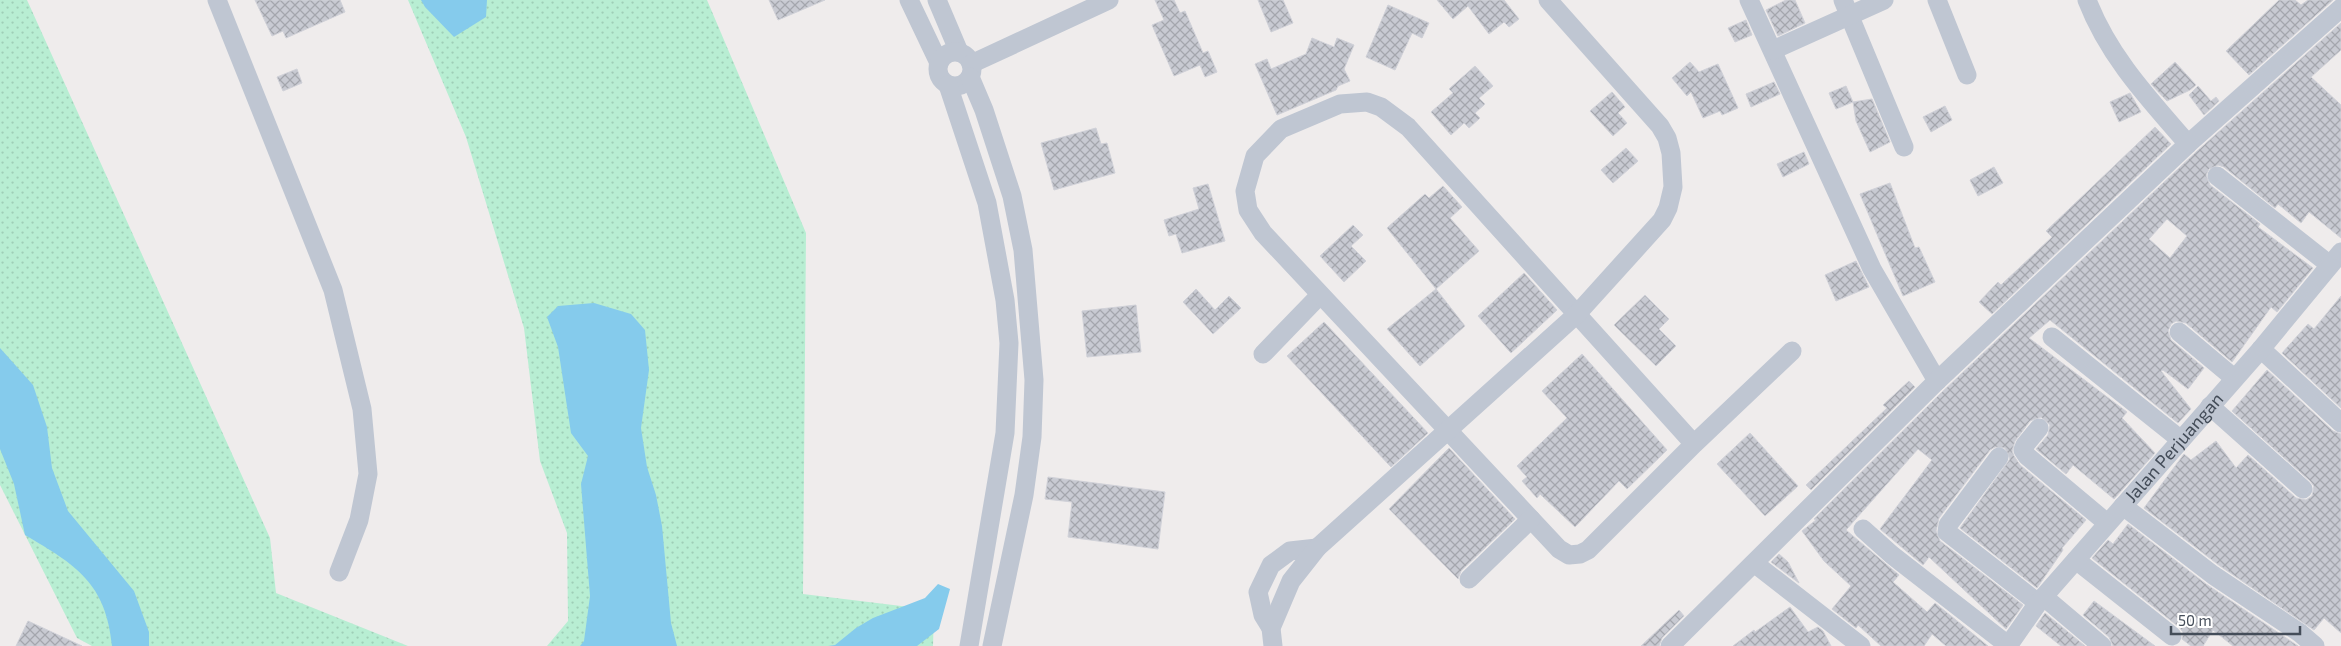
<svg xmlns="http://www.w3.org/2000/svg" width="2341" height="646" font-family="'Exo 2',sans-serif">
<defs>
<pattern id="grass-dots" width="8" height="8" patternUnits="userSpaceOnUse" patternTransform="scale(1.25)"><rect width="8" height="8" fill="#b8eed3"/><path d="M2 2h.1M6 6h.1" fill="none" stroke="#9fceb7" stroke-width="1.8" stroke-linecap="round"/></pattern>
<pattern id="building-cross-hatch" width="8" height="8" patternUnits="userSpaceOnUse" patternTransform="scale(1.25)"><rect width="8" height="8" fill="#c8cad2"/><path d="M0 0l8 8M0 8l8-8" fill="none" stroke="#a4a6ad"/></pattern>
</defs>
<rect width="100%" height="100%" fill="#efecec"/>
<g fill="url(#grass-dots)">
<polygon points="0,0 27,0 270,538 276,593 408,646 92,646 77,638 0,485"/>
<polygon points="408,0 707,0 806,233 803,594 934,610 933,646 547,646 568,621 567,533 540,461 524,328 466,137"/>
</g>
<g fill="#85cbec">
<polygon points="421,0 487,0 486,17 454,37 425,7"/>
<polygon points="594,303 631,314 645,330 649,370 641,428 647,467 656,495 662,526 671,623 677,646 580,646 584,641 590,596 581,484 588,456 571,433 558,347 547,317 558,306"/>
<path d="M0,348L33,385L47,427L52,468L68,511L134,591L149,632V646H112C106,583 76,565 25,535L14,484L0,449Z"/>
<polygon points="938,584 950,589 939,629 917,646 828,646 835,645 856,628 873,618 925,598"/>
</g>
<g fill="url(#building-cross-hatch)" stroke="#d0d1d8" fill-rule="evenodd">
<polygon points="255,0 340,0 345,12 286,38 283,31 272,36"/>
<polygon points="769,0 825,0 778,20"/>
<polygon points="1155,0 1174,0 1180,13 1185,11 1203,53 1208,51 1217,72 1205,77 1200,65 1174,76 1152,25 1164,20"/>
<polygon points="1258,0 1283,0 1293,23 1271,32"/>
<polygon points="1437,0 1504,0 1519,19 1509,27 1504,22 1489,34 1468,6 1453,19"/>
<polygon points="1786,0 1795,0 1805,23 1778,36 1766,10"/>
<polygon points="2279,0 2295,0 2301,5 2308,0 2333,0 2249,75 2226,51"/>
<polygon points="1388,5 1429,23 1422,38 1412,33 1395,70 1366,57"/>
<polygon points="1746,20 1752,35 1735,42 1728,28"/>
<path d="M2341,23V50L2311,77L2341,105V238L2309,212L2301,223L2278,204L2275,208L2224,167L2218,165L2209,169L2206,175L2210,185L2260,224L2258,227L2313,268L2277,312L2271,307L2232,362L2186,323L2176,321L2171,324L2168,331L2171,340L2204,368L2188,389L2163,370L2161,371L2191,409L2178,423L2050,320L2029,338L2127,412L2122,418L2155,453L2114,499L2073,465L2066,474L2036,449L2048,435L2050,425L2041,417L2030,421L2015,441L2012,451L2014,456L2020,465L2086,520L2062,548L2063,550L2037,588L1960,528L2010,459L2005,448L1995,447L1990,450L1939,518L1936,531L1940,541L2023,605L2006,629L1929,557L1923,565L1880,529L1932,460L1918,449L1846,530L1899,575L1893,582L1927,612L1935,603L1988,646H1946L1932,634L1924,646H1881L1858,625L1856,628L1832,609L1851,586L1824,561L1802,531L1816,520L1814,519L1940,394L2196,152ZM2167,219L2187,236L2170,258L2149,239Z"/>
<polygon points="1312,38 1334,47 1337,38 1354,45 1344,69 1350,81 1338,86 1336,90 1277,115 1255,64 1267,59 1271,69 1306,54"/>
<polygon points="1690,62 1699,72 1718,64 1738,108 1722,115 1720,111 1703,118 1691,92 1687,96 1672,78"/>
<polygon points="2175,62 2196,85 2190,90 2167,101 2151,84"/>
<polygon points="1475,66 1493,86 1479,98 1485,104 1475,113 1480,118 1469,128 1464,123 1451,135 1431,112 1453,93 1449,89"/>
<polygon points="297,69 302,83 283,91 277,77"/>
<polygon points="1774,82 1780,94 1751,107 1746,94"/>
<polygon points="1846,86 1853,102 1836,109 1829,93"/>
<polygon points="2198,86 2211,101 2216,97 2219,101 2204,115 2189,95"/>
<polygon points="1612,92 1625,107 1618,113 1627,123 1613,136 1590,111"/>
<polygon points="2130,93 2141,112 2119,122 2110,102"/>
<polygon points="1872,99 1890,142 1870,152 1856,121 1853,102"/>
<polygon points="1945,106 1952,120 1931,132 1923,117"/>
<polygon points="2155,127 2171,144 1992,314 1979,302 1998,282 2001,285 2052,237 2046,231"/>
<polygon points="1096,128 1101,144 1107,143 1115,173 1054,190 1041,143"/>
<polygon points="1626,148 1638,161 1613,183 1601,170"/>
<polygon points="1804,152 1809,164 1783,177 1777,164"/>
<polygon points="1994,167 2003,183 1978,196 1970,180"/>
<polygon points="1890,183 1915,248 1919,247 1935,282 1903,296 1860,194"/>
<polygon points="1208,184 1225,241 1182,253 1176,234 1169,236 1164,220 1199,209 1193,188"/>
<polygon points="1443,186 1462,207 1450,218 1479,251 1436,289 1387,228 1425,194 1429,198"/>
<polygon points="1353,225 1363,235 1351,246 1366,261 1344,282 1320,256"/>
<polygon points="1856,261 1869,287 1836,301 1825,275"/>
<polygon points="1524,273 1557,310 1511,353 1478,316"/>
<polygon points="1196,289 1215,310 1229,296 1241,308 1213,334 1183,302"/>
<polygon points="1436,289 1465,326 1420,366 1387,329"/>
<polygon points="1645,295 1669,319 1659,329 1676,346 1656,366 1614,325"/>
<polygon points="2341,296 2341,408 2282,353 2308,324 2314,329"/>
<polygon points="1136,305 1141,352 1087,357 1082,311"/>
<polygon points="1324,322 1428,433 1391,467 1287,356"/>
<polygon points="1582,354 1667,450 1627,489 1619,481 1575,527 1540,494 1537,498 1522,481 1527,477 1517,466 1567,418 1542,391"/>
<polygon points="2267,370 2333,431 2341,434 2341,633 2324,618 2314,630 2220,566 2144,508 2184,454 2191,460 2216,441 2236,468 2248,455 2296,498 2306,500 2312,496 2314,486 2310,481 2232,411"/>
<polygon points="1909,381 1915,387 1811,490 1806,485 1887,408 1883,405"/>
<polygon points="1750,433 1798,486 1765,516 1717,464"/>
<polygon points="1449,448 1515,519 1461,571 1458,579 1389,509"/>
<polygon points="1048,477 1165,492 1158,549 1068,537 1072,502 1045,499"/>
<polygon points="2128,524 2206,584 2298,646 2233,646 2213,630 2203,646 2191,646 2182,639 2183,632 2179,627 2092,558 2108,540 2113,544"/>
<polygon points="1779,554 1788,562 1799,583 1771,562"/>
<polygon points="2094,601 2155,646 2113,646 2109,637 2083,615"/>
<polygon points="1790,607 1808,632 1818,627 1823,631 1831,646 1733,646 1754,630 1755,632"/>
<polygon points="1679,610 1684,616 1662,638 1659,646 1641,646"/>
<polygon points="2045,613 2085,646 2061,646 2036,626"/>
<polygon points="28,621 82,646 16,646"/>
</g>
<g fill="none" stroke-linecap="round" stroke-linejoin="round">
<g stroke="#bfc6d2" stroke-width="19">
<polyline points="217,0 333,290 362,409 368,474 359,520 339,572"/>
<polyline points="909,0 939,63"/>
<polyline points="937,0 959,52"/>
<polyline points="1749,0 1872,269 1937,381"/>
<polyline points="1843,0 1904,147"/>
<polyline points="1937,0 1967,75"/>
<path d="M2087,0C2109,57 2149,99 2188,144"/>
<polyline points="1773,50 1884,0"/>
<circle cx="955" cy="69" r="17"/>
<polyline points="971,64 1109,0"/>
<polyline points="970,77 984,110 1012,196 1023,250 1034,380 1032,437 1024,495 992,646"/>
<polyline points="948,85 987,203 1005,300 1009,343 1005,433 969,646"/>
<polyline points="2217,176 2330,265"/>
<polyline points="2179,332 2234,378"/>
<polyline points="2052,337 2181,440"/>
<polyline points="2261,349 2341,423"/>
<polyline points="1263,354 1320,295"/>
<polyline points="2210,406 2303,489"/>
<polyline points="2039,428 2025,445 2023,450 2027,456 2107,523"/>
<polyline points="1694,444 1408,127 1381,107 1367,102 1340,104 1281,129 1255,156 1245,191 1248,210 1263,233 1559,549 1569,555 1580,554 1588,550 1694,444 1792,351"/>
<polyline points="1999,457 1948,525 1947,532 2038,603"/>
<polyline points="2123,506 2213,575 2300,633 2315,646"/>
<polyline points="1863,529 1892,555 2009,646"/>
<polyline points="2076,560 2172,636"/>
<polyline points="1754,563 1861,646"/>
<polyline points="1469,579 1531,519"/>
<polyline points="2044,597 2102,646"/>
<polyline points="1271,628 1263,615 1258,592 1271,565 1290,551 1317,548"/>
<polyline points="1273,646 1271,628 1291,581 1317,548 1577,314 1662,220 1668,208 1673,187 1671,153 1667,138 1660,126 1548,0"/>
<polyline points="1670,646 1937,381 2188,144 2341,8"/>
<path id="s1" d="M2008,646L2038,603L2261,349L2341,252"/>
</g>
</g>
<g text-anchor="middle" stroke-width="4" stroke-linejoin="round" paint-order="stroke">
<g font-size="18" fill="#444d59" stroke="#fff">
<text dy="6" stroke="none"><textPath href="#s1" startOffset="259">Jalan Perjuangan</textPath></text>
</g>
</g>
<path d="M2171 626v8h129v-8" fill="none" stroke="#444d59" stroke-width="2.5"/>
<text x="2178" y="626" font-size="15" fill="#444d59" stroke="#ffffff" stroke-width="4" paint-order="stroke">50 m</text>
</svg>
